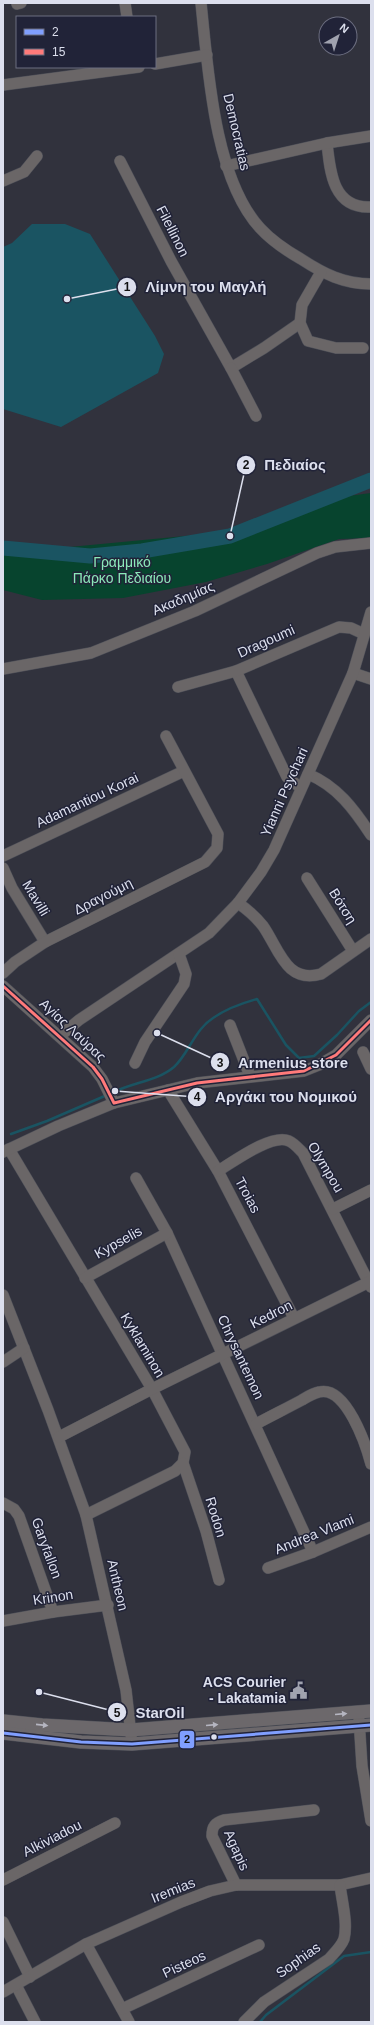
<svg xmlns="http://www.w3.org/2000/svg" width="374" height="2025" font-family="Helvetica,sans-serif">
<rect width="100%" height="100%" fill="#31323d"/>
<polygon fill="#07442e" points="371,493 371,538 339,539 267,564 206,582 123,598 42,600 3,590 3,550 59,548 248,530 348,496"/>
<polygon fill="#1a5462" points="32,224 65,224 90,234 155,336 164,354 158,373 61,427 3,409 3,247 12,243"/>
<g fill="none" stroke-linecap="round" stroke-linejoin="round">
<g stroke="#1a5462" stroke-width="2.5">
<path d="M112,1093C132,1082 156,1082 174,1067C185,1057 191,1041 201,1029C213,1014 239,1004 257,999L286,1045L299,1058L314,1056L337,1035L359,1011L371,1002"/>
<polyline points="11,1134 47,1121 107,1095"/>
<polyline points="260,2022 266,2015 344,1956 371,1952"/>
</g>
<polyline stroke="#1a5462" stroke-width="15" points="3,548 90,556 142,551 230,536 371,480"/>
<defs>
<g id="minor">
<polyline points="125,3 127,17"/>
<path d="M201,3C208,69 214,178 260,228C271,240 287,251 301,259C324,274 344,284 371,284"/>
<polyline points="17,4 21,3"/>
<polyline points="155,64 207,55"/>
<polyline points="3,85 139,67"/>
<path d="M327,143C330,172 333,209 371,207"/>
<polyline points="120,161 171,261 231,368 264,348 300,323"/>
<polyline points="226,166 327,143 371,136"/>
<polyline points="3,181 24,172 37,156"/>
<polyline points="321,272 302,305 300,323 308,341 336,348 363,348"/>
<polyline points="231,368 256,416"/>
<polyline points="3,669 91,653 195,611 317,553 335,547 371,543"/>
<polyline points="236,671 287,777 301,788"/>
<polyline points="353,673 371,679"/>
<polyline points="178,687 236,671 339,627 351,628 364,634"/>
<path d="M308,774C337,786 354,809 371,835"/>
<polyline points="3,856 184,771"/>
<polyline points="3,868 12,888 45,942"/>
<polyline points="307,878 353,951"/>
<path d="M238,903C248,910 256,917 263,926C279,949 286,984 321,974L371,939"/>
<polyline points="3,973 15,962 45,942 205,862 217,848 218,834 166,736"/>
<polyline points="3,986 93,1067 102,1079 114,1103"/>
<polyline points="230,1025 250,1076"/>
<polyline points="60,1036 79,1020 209,933 238,903 261,872 274,850 353,673 371,612"/>
<polyline points="363,1052 371,1069"/>
<polyline points="135,1063 145,1042 184,984 186,974 179,954"/>
<polyline points="168,1090 218,1171 294,1318"/>
<polyline points="9,1149 152,1389 185,1452 183,1463 175,1471 86,1515"/>
<polyline points="3,1152 58,1126 114,1103 197,1083 304,1071 319,1065 336,1055 371,1020"/>
<path d="M218,1171C233,1162 272,1133 289,1141C294,1143 299,1149 303,1153L371,1287"/>
<polyline points="136,1178 167,1233 313,1552"/>
<polyline points="333,1209 371,1190"/>
<polyline points="85,1278 167,1233"/>
<polyline points="3,1295 48,1410 86,1515 126,1690 132,1744"/>
<polyline points="3,1362 24,1348"/>
<path d="M256,1424C271,1416 287,1408 302,1400C307,1397 313,1393 319,1392C346,1385 366,1445 371,1464"/>
<polyline points="59,1437 152,1389 371,1281"/>
<polyline points="183,1463 206,1531 219,1580"/>
<polyline points="3,1503 14,1509 19,1516 53,1612"/>
<polyline points="268,1568 313,1552 371,1527"/>
<polyline points="3,1621 53,1612 108,1605"/>
<polyline points="359,1719 362,1766 371,1821"/>
<polyline points="3,1880 115,1823"/>
<path d="M236,1885L212,1836C212,1826 215,1823 224,1820L314,1810"/>
<polyline points="3,1922 30,1977"/>
<polyline points="86,1944 129,2022"/>
<polyline points="16,1985 35,2022"/>
<polyline points="3,1992 86,1944 181,1902 210,1891 236,1885 340,1885 371,1878"/>
<polyline points="122,2009 259,1945"/>
<path d="M244,2022L264,2002L329,1959C334,1953 341,1947 344,1939C348,1923 342,1902 340,1885"/>
</g>
<g id="major">
<polyline points="3,1721 42,1725 131,1730 371,1711"/>
<polyline points="3,1733 81,1742 132,1744 371,1725"/>
</g>
</defs>
<use href="#minor" stroke="#4d4f58" stroke-width="12"/>
<use href="#major" stroke="#4d4f58" stroke-width="14"/>
<use href="#minor" stroke="#6a6667" stroke-width="11"/>
<use href="#major" stroke="#6c686b" stroke-width="13"/>
<defs>
<polyline id="bus-1" points="3,1733 81,1742 132,1744 371,1725"/>
<polyline id="bus-2" points="3,986 93,1067 102,1079 114,1103 197,1083 304,1071 336,1055 371,1020"/>
</defs>
<use href="#bus-1" stroke="#212338" stroke-width="6"/>
<use href="#bus-2" stroke="#212338" stroke-width="6"/>
<use href="#bus-1" stroke="#809fff" stroke-width="3"/>
<use href="#bus-2" stroke="#ff7a7a" stroke-width="3"/>
</g>
<defs><path id="oneway-solid" d="M-6-.8H1V-3.2L6.5 0L1 3.2V.8H-6Z"/></defs>
<g fill="#b5b5c0">
<use href="#oneway-solid" transform="translate(341 1714) rotate(-5)"/>
<use href="#oneway-solid" transform="translate(42 1725) rotate(6)"/>
<use href="#oneway-solid" transform="translate(212 1725) rotate(-5)"/>
</g>
<defs>
<symbol id="civic-bare" viewBox="-9 -9 18 18"><path d="M-.6-6.5H3V-4.5H.6V-3L4-1V1h2V6H-6V1h2V-1L-.6-3ZM-1.2 2.5V6h2.4V2.5Z" fill="#a0a2af" stroke="#212338" stroke-width="2.5" paint-order="stroke"/></symbol>
</defs>
<g fill-rule="evenodd">
<use href="#civic-bare" x="286" y="1678" width="25" height="25"/>
</g>
<circle fill="#dcdfed" stroke="#212338" stroke-width="1.5" cx="214" cy="1737" r="3.5"/>
<g text-anchor="middle" stroke-width="3" stroke-linejoin="round" paint-order="stroke">
<g font-size="14" fill="#dcdfed" stroke="#212338">
<text transform="translate(237 132) rotate(77)" y="5">Democratias</text>
<text transform="translate(173 231) rotate(63)" y="5">Filellinon</text>
<text transform="translate(183 598) rotate(-23)" y="5">Ακαδημίας</text>
<text transform="translate(266 641) rotate(-24)" y="5">Dragoumi</text>
<text transform="translate(284 792) rotate(-66)" y="5">Yianni Psychari</text>
<text transform="translate(87 800) rotate(-25)" y="5">Adamantiou Korai</text>
<text transform="translate(103 896) rotate(-27)" y="5">Δραγούμη</text>
<text transform="translate(36 898) rotate(59)" y="5">Mavilli</text>
<text transform="translate(343 906) rotate(58)" y="5">Βότση</text>
<text transform="translate(73 1030) rotate(43)" y="5">Αγίας Λαύρας</text>
<text transform="translate(326 1167) rotate(59)" y="5">Olympou</text>
<text transform="translate(248 1195) rotate(62)" y="5">Troias</text>
<text transform="translate(118 1242) rotate(-29)" y="5">Kypselis</text>
<text transform="translate(271 1314) rotate(-27)" y="5">Kedron</text>
<text transform="translate(143 1345) rotate(59)" y="5">Kyklaminon</text>
<text transform="translate(241 1357) rotate(65)" y="5">Chrysantemon</text>
<text transform="translate(216 1517) rotate(73)" y="5">Rodon</text>
<text transform="translate(314 1534) rotate(-22)" y="5">Andrea Vlami</text>
<text transform="translate(47 1548) rotate(70)" y="5">Garyfallon</text>
<text transform="translate(118 1585) rotate(77)" y="5">Antheon</text>
<text transform="translate(53 1597) rotate(-9)" y="5">Krinon</text>
<text transform="translate(52 1838) rotate(-27)" y="5">Alkiviadou</text>
<text transform="translate(237 1850) rotate(66)" y="5">Agapis</text>
<text transform="translate(173 1890) rotate(-22)" y="5">Iremias</text>
<text transform="translate(298 1960) rotate(-35)" y="5">Sophias</text>
<text transform="translate(184 1964) rotate(-25)" y="5">Pisteos</text>
</g>
<g font-size="14" fill="#8be9b9" stroke="#212338">
<text x="122" y="567">Γραμμικό<tspan x="122" dy="16">Πάρκο Πεδιαίου</tspan></text>
</g>
<g font-size="14" font-weight="bold" fill="#dcdfed" stroke="#212338" text-anchor="end">
<text x="286" y="1687">ACS Courier<tspan x="286" dy="16">- Lakatamia</tspan></text>
</g>
</g>
<path fill="none" stroke="#dcdfed" stroke-width="1.5" d="M67 299L127 287M230 536L246 465M157 1033L220 1062M115 1091L197 1097M39 1692L117 1712"/>
<g fill="#dcdfed" stroke="#212338" stroke-width="1.5">
<circle cx="67" cy="299" r="4"/>
<circle cx="230" cy="536" r="4"/>
<circle cx="157" cy="1033" r="4"/>
<circle cx="115" cy="1091" r="4"/>
<circle cx="39" cy="1692" r="4"/>
<circle cx="127" cy="287" r="10"/>
<circle cx="246" cy="465" r="10"/>
<circle cx="220" cy="1062" r="10"/>
<circle cx="197" cy="1097" r="10"/>
<circle cx="117" cy="1712" r="10"/>
</g>
<g font-size="12" text-anchor="middle" font-weight="bold" fill="#111">
<text x="127" y="291">1</text>
<text x="246" y="469">2</text>
<text x="220" y="1067">3</text>
<text x="197" y="1101">4</text>
<text x="117" y="1717">5</text>
</g>
<g font-size="15" text-anchor="middle" font-weight="bold" fill="#dcdfed" stroke="#212338" stroke-width="3" stroke-linejoin="round" paint-order="stroke">
<text x="206" y="292">Λίμνη του Μαγλή</text>
<text x="295" y="470">Πεδιαίος</text>
<text x="293" y="1068">Armenius store</text>
<text x="286" y="1102">Αργάκι του Νομικού</text>
<text x="160" y="1718">StarOil</text>
</g>
<rect stroke="#212338" stroke-width="1.5" x="179" y="1730" width="16" height="19" rx="4" fill="#809fff"/>
<g font-size="11" text-anchor="middle" font-weight="bold" fill="#111">
<text x="187" y="1743">2</text>
</g>
<rect width="374" height="2025" fill="none" stroke="#dcdfed" stroke-width="8"/>
<rect x="16" y="16" width="140" height="52" fill="#212338" stroke="#6c6e80"/>
<rect x="24" y="29" width="20" height="6" fill="#809fff" stroke="#6c6e80"/>
<text x="52" y="36" font-size="12" fill="#dcdfed">2</text>
<rect x="24" y="49" width="20" height="6" fill="#ff7a7a" stroke="#6c6e80"/>
<text x="52" y="56" font-size="12" fill="#dcdfed">15</text>
<g transform="translate(338 36) rotate(39)"><circle r="19" fill="#212338" stroke="#6c6e80"/>
<path d="M0-3L7 15L0 10L-7 15Z" fill="#a0a2af"/>
<text y="-6" font-size="11" font-weight="bold" text-anchor="middle" fill="#dcdfed">N</text>
</g>
</svg>
